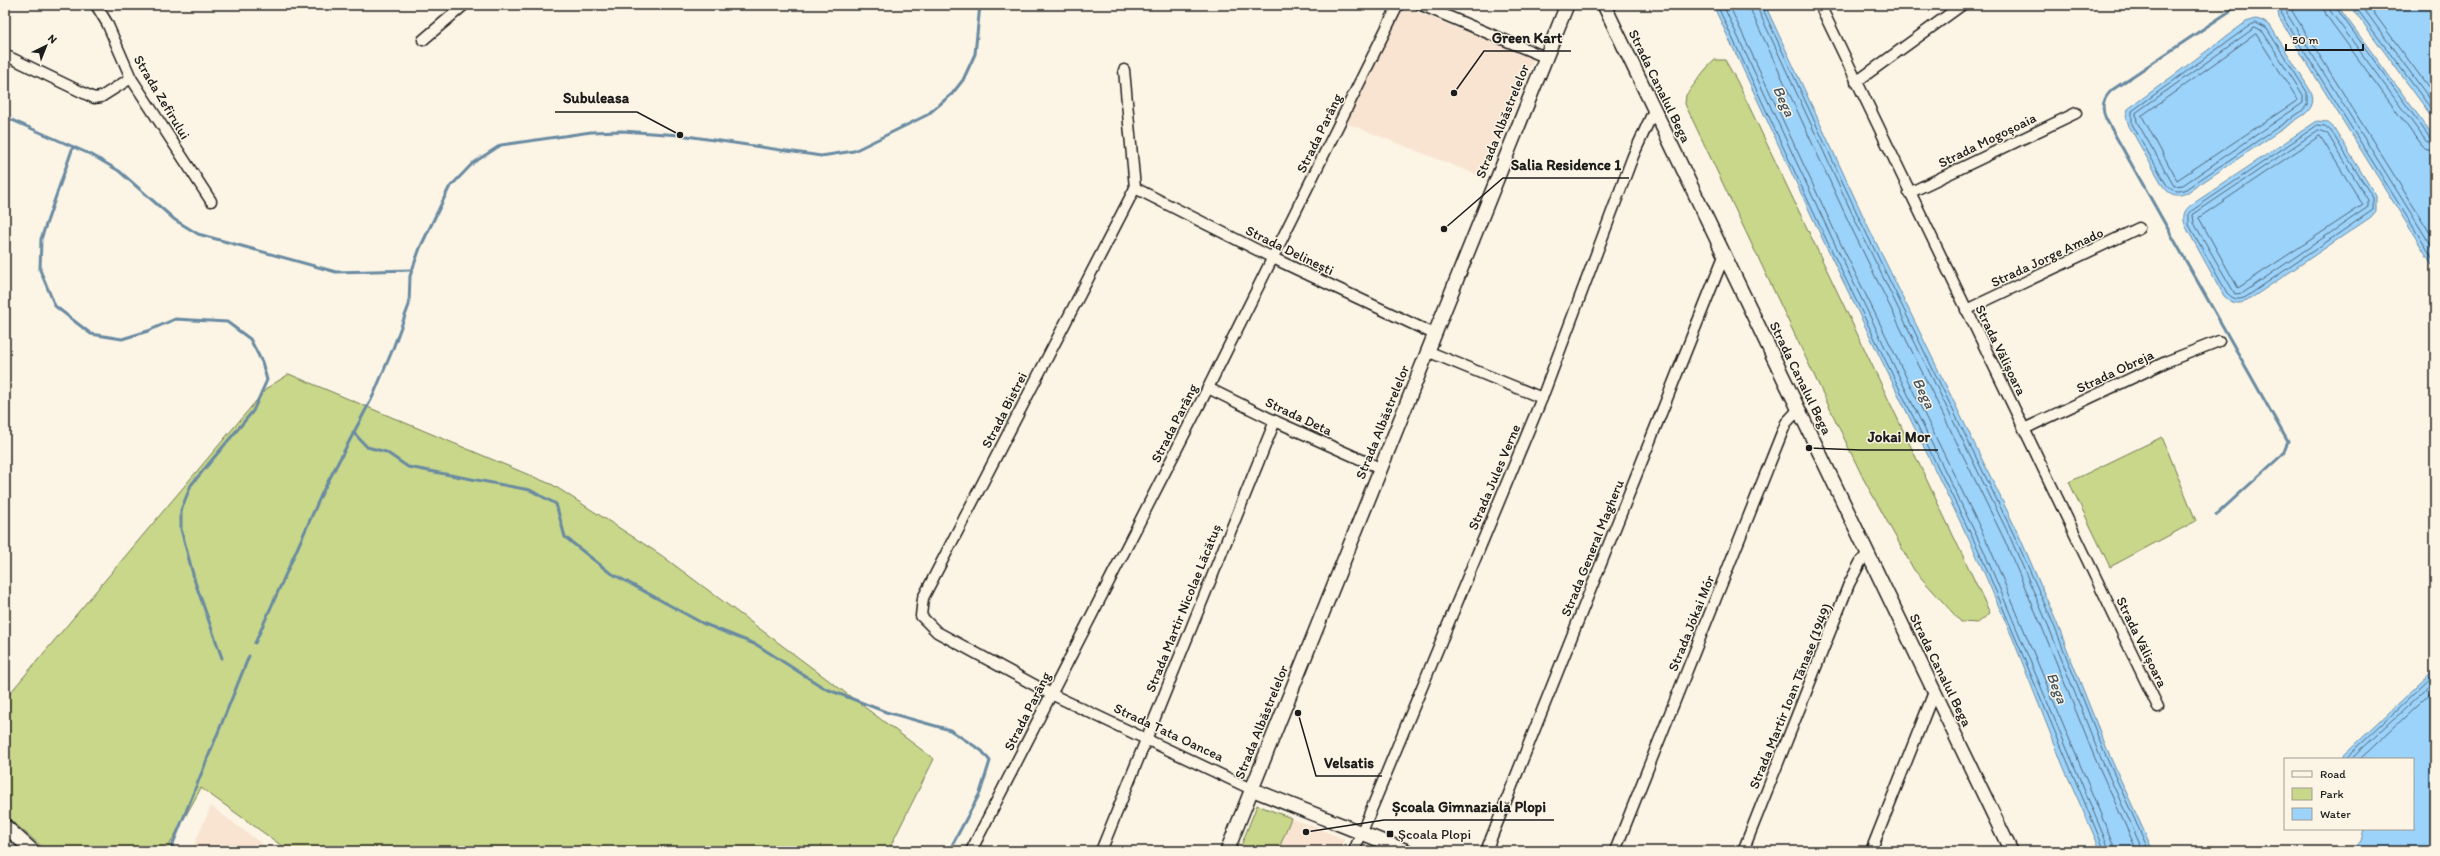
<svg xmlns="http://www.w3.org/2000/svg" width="2440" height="856" font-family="Itim,sans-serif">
<rect width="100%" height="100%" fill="#fcf5e5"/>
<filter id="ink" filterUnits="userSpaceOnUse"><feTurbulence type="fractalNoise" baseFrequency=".025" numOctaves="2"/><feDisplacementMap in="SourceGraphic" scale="8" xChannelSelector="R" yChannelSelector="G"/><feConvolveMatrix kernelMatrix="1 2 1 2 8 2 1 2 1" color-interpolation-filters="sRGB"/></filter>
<g filter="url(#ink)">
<g fill="#f9e4d2">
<polygon points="1404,7 1534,58 1485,178 1346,123"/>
<polygon points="211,806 272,851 191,851"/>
<polygon points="1291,818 1345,839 1340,851 1278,851"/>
</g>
<g fill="#c8d78a" stroke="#727a53">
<path d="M1715,60H1725L1737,81L1990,613L1978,623L1961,622L1914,570L1863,478L1685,104L1686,95C1696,83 1703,70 1715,60Z"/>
<polygon points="289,374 553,485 661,555 934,759 888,851 289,851 201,788 166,851 47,851 5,815 5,699 267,388"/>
<polygon points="2162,437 2196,521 2110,567 2069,482"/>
<polygon points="1257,805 1291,818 1278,851 1239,851"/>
</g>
<g fill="#9cd3fb" stroke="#698aa2">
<polygon points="1713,5 1765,5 1865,220 2018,533 2056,621 2107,750 2153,851 2101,851 2064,768 2013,639 1975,552 1823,240"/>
<polygon points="2277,5 2337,5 2435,138 2435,269 2279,18"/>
<polygon points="2350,5 2435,5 2435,121"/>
<path d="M2256,19L2263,21L2271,27L2310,90C2315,100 2313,107 2305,114L2188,192C2178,198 2169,195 2163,186L2129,126L2126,116L2128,109L2246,22Z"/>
<path d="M2317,121L2327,122L2334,128L2376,196V211L2371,217L2247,301C2238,305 2231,303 2224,296L2186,227C2182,218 2183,211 2191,205Z"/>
<polygon points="2435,669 2435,851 2352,851 2361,841 2364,829 2413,829 2413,759 2341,758"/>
</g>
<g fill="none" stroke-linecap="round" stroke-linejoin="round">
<g stroke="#4f6575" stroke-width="1">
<polyline points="1717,5 1826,239 1979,551 2105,851"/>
<polyline points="1723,5 1831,236 1983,549 2110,851"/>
<polyline points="1729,5 1836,234 1989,546 2116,851"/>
<polyline points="1750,5 1752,13 1851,227 2004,539 2042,627 2094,756 2137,851"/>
<polyline points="1756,5 1857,224 2010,537 2048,625 2099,754 2143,851"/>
<polyline points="1761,5 1861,222 2014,535 2053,623 2104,752 2149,851"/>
<polyline points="2281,5 2282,16 2435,262"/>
<polyline points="2286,5 2287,14 2435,252"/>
<polyline points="2292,5 2292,11 2435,241"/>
<polyline points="2323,5 2326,15 2421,145 2428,150 2435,151"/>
<polyline points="2329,5 2331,12 2426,141 2435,145"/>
<polyline points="2334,5 2430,138 2435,140"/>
<polyline points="2354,5 2435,114"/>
<polyline points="2361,5 2435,106"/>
<polyline points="2368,5 2435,96"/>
<path d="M2256,23L2267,29L2307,92V105L2302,111L2186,189C2178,193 2171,191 2166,184L2132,124V111L2249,26Z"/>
<polygon points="2255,28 2263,32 2303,95 2303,103 2183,185 2174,186 2137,122 2136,113"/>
<polygon points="2256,34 2298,100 2177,180 2142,116"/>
<path d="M2318,125L2325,126L2331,131L2373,198V210L2246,297C2238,301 2233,299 2227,293L2189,225V213Z"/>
<polygon points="2319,130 2327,133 2368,200 2368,207 2243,293 2235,294 2194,223 2193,215"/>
<polygon points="2320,136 2363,205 2238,288 2199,218"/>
<polyline points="2345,759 2435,674"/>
<polyline points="2351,759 2435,681"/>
<polyline points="2360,759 2435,689"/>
</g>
<g stroke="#698aa2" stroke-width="3">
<polyline points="5,117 92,155 119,171 175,220 198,234 336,272 412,270"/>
<polyline points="73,147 41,239 40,270 55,306 91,334 122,339 148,331 175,319 227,322 250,339 262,362 267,380 253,411 191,485 181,510 181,529 195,582 222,658"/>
<polyline points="353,432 367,447 386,452 408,467 530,490 556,504 565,537 609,572 702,623 757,645 824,688 886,712 950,730 982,751 990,761 980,793 949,851"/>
<path d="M2216,515L2283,454L2288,442L2106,119C2101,108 2102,99 2112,90L2239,5"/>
<polyline points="255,643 322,493 373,396 392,351 409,305 410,276 420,248 449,188 473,163 501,145 591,132 622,131 680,135 821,156 854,151 927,115 952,94 963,80 975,54 980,5"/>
<polyline points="170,851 249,656"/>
</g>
<defs>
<g id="minor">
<polyline points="96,5 107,23 131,78 211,201"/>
<polyline points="1421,5 1545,57"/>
<polyline points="1820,5 2158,707"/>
<polyline points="423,40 464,5"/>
<polyline points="5,55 94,98 101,97 131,78"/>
<polyline points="1124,70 1135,188 923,598 921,616 937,632 1051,694 1251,789"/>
<polyline points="1856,82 1962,5"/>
<polyline points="1135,188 1273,258 1434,334"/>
<polyline points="1909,193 2076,113"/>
<polyline points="1966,310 2139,228"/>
<polyline points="1427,351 1542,398"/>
<polyline points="1208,388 1275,421 1380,468"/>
<polyline points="2024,429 2168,361 2219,341"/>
<polyline points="971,851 1208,388 1398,5"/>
<polyline points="1101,851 1275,421"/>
<polyline points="1354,851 1542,398 1633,156 1654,110"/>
<polyline points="1486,851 1724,256"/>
<polyline points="1615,851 1781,435 1786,423 1798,410"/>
<polyline points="1743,851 1849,584 1861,561 1868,554"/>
<polyline points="1871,851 1934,692"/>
</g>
<g id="tertiary">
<polyline points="1604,5 2011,851"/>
<polyline points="1251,789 1407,851"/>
<polyline points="5,826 33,851"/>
<polyline points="1227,851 1567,5"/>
</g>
</defs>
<use href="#minor" stroke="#1c1c1c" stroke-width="13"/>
<use href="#tertiary" stroke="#1c1c1c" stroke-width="16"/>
<use href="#minor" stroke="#fcf5e5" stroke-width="10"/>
<use href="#tertiary" stroke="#fcf5e5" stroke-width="13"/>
</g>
</g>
<rect fill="#1c1c1c" stroke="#fcf5e5" stroke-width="1.5" x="1386" y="830" width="8" height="8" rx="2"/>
<g text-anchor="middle" stroke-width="3" stroke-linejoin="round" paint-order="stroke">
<g font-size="14" fill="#1c1c1c" stroke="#fcf5e5">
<text transform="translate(1660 86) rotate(64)" y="5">Strada Canalul Bega</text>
<text transform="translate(162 97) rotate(59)" y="5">Strada Zefirului</text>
<text transform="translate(1502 121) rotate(-68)" y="5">Strada Albăstrelelor</text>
<text transform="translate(1319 133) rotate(-64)" y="5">Strada Parâng</text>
<text transform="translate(1987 140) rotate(-26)" y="5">Strada Mogoșoaia</text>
<text transform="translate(1290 250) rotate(26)" y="5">Strada Delinești</text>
<text transform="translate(2047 257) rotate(-25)" y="5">Strada Jorge Amado</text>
<text transform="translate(2001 350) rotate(64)" y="5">Strada Vălișoara</text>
<text transform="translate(2115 371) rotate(-25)" y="5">Strada Obreja</text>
<text transform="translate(1801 378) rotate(64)" y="5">Strada Canalul Bega</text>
<text transform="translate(1004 410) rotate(-63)" y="5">Strada Bistrei</text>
<text transform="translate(1299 416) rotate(25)" y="5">Strada Deta</text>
<text transform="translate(1382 422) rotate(-68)" y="5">Strada Albăstrelelor</text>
<text transform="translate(1174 423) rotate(-63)" y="5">Strada Parâng</text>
<text transform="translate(1494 477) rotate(-67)" y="5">Strada Jules Verne</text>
<text transform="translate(1592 548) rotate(-68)" y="5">Strada General Magheru</text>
<text transform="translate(1183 608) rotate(-68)" y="5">Strada Martir Nicolae Lăcătuș</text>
<text transform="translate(1691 623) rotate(-68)" y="5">Strada Jókai Mór</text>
<text transform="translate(2142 642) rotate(64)" y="5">Strada Vălișoara</text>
<text transform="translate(1941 670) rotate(64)" y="5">Strada Canalul Bega</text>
<text transform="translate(1790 696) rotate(-68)" y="5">Strada Martir Ioan Tănase (1949)</text>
<text transform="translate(1027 711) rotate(-63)" y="5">Strada Parâng</text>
<text transform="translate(1261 722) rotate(-68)" y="5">Strada Albăstrelelor</text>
<text transform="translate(1169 732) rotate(25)" y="5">Strada Tata Oancea</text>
</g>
<g font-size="14" fill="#1c1c1c" stroke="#fcf5e5" text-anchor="start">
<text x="1398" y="839">Școala Plopi</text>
</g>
<g font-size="15" font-style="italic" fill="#42535f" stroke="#fcf5e5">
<text transform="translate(1784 101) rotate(65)" y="5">Bega</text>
<text transform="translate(1924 393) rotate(64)" y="5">Bega</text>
<text transform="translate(2057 688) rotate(68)" y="5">Bega</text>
</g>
</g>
<path fill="none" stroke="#1c1c1c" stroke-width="1.5" d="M1454 93L1484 51H1571M680 135L637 112H555M1444 229L1503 178H1629M1809 448L1860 450H1938M1298 713L1316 776H1382M1306 832L1384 820H1554"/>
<g fill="#1c1c1c" stroke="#fcf5e5" stroke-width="1.5">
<circle cx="1454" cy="93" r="4"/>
<circle cx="680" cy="135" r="4"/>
<circle cx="1444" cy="229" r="4"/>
<circle cx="1809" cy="448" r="4"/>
<circle cx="1298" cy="713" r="4"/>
<circle cx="1306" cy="832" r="4"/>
</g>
<g font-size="15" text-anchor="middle" font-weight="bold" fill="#1c1c1c" stroke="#fcf5e5" stroke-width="3" stroke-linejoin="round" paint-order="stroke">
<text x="1527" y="43">Green Kart</text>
<text x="596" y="103">Subuleasa</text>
<text x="1566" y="170">Salia Residence 1</text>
<text x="1899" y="442">Jokai Mor</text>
<text x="1349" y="768">Velsatis</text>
<text x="1469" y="812">Școala Gimnazială Plopi</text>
</g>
<rect width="2440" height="856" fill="none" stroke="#fcf5e5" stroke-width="20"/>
<rect x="10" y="10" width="2420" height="836" fill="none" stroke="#1c1c1c" stroke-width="1.5" filter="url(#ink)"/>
<rect x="2284" y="758" width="130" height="72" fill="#fcf5e5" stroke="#a29e95"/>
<rect x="2292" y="771" width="20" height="6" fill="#fcf5e5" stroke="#a29e95"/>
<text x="2320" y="778" font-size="12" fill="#1c1c1c">Road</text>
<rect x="2292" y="788" width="20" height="12" fill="#c8d78a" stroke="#a29e95"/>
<text x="2320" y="798" font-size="12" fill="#1c1c1c">Park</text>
<rect x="2292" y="808" width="20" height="12" fill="#9cd3fb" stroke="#a29e95"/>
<text x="2320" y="818" font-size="12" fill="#1c1c1c">Water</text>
<g transform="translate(46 46) rotate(43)" stroke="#fcf5e5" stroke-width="3" paint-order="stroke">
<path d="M0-3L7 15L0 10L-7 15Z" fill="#1c1c1c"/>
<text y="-6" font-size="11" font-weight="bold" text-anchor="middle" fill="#1c1c1c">N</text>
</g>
<path d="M2286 44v6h77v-6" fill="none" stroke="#1c1c1c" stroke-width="2"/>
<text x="2292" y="44" font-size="12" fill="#1c1c1c" stroke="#fcf5e5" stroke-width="3" paint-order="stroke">50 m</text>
</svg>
